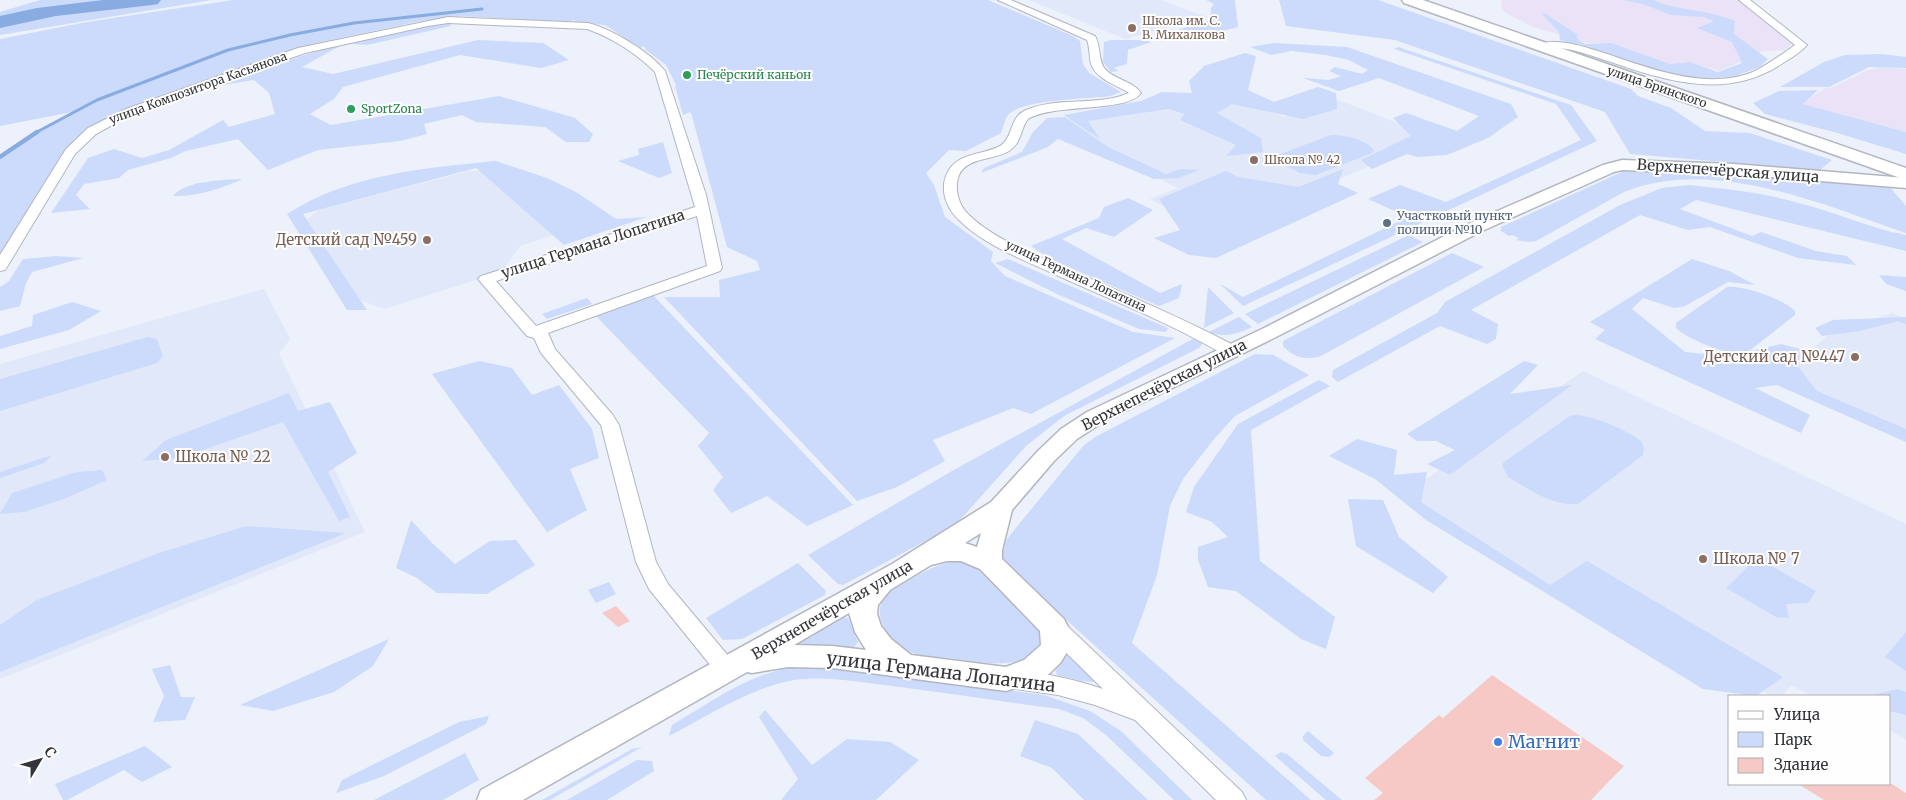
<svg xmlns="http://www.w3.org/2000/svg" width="1906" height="800" font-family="Merriweather,serif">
<rect width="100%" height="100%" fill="#ecf1fb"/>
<g fill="#e0e8fa">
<polygon points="1029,0 1160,0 1207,17 1125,39"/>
<polygon points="1217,90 1284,117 1336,99 1436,138 1214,232 1150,199 1178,188 1052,124 1080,116"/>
<polygon points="469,171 489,171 556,234 520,246 501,272 384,309 357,299 304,222 319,210"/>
<polygon points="264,289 290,339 279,354 365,532 0,679 0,364"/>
<polygon points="1892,313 1906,319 1906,435 1779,379 1827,336"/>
<polygon points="1583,371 1906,524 1906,740 1890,730 1890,696 1812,696 1791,685 1783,696 1777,696 1694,671 1400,497"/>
</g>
<g fill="#eae3f8">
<polygon points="1502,0 1740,0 1793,43 1784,50 1747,53 1751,57 1719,71 1690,62 1677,68 1606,43 1588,43 1533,27 1504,12 1501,6"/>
<polygon points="1884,67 1906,69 1906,132 1802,104 1827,87 1831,88 1868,70"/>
</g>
<g fill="#ccdbfb">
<path d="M40,0H133C89,6 43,5 0,18V12Z"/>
<path d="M158,0H212L0,35V23C32,13 63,11 96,8C117,7 138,3 158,0Z"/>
<path d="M233,0H988L1073,36L1080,41L1083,64L1089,73L1121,92L1110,96C1089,99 1021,99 1008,115C1005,119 1003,128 1001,133L966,151L949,150L926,173L934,185L945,217L993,252L991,261L1005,276L1133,332L1175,338L1031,414L1013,408L933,440L945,461L897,487L857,501L664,297H720L719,280L760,270L757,261L727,247L692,116L690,112L683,115L675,86L676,85L666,65L646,50L644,46L641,48L605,25L574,22L575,20L568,22L461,16L416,22L317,43L115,114L85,131L68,150L0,257V157L39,130L72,112L0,126V39L87,22Z"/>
<polygon points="1206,0 1235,0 1238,27 1203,36 1178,30 1210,20 1211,8 1214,4"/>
<polygon points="1279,0 1378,0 1631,89 1638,96 1671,108 1705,131 1750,133 1832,160 1820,170 1630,154 1605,112 1395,40 1286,26"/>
<path d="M1624,0H1655L1657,2C1683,11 1710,10 1735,21L1734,34L1768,59L1760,67L1735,76L1703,80L1680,77L1560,40L1559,32L1541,13L1546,14L1578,35L1576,38L1585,44L1611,43L1670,64L1690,62L1718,72L1742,63L1732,42L1697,28L1714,21L1704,17L1671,15L1643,4Z"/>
<polygon points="440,23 448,23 451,26 367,45 353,44 353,42"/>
<polygon points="478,40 543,43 569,60 541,68 460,55 343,87 334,99 310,114 331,125 499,96 575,118 593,134 589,142 566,142 545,127 476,122 462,115 424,124 427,134 400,141 318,150 268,170 238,139 186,151 171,158 128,170 119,178 84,184 76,195 90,209 51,213 88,158 114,149 142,158 169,150 223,120 229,127 275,114 269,93 254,80 217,86 282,62 347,42 302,67 333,74"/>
<polygon points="1111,40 1146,40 1151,42 1128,50 1127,64 1114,68 1119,71 1111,72 1103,62 1104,42"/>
<polygon points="1274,43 1347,47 1511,104 1518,117 1488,138 1447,155 1417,157 1407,154 1372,169 1361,160 1411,136 1393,118 1406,113 1457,131 1479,116 1379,78 1339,91 1303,78 1329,80 1341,76 1329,71 1335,67 1362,74 1368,70 1349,60 1326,55 1291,51 1271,55 1250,47"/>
<polygon points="1398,47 1571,105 1597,141 1243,306 1220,284 1243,297 1408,217 1368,199 1400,185 1446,202 1581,140 1556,104 1394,49"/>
<polygon points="1245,53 1256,56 1248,90 1274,102 1318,87 1336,93 1337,109 1303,119 1232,104 1217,113 1261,138 1263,152 1226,156 1236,145 1180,120 1185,114 1168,109 1088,121 1100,139 1064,115 1141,101 1162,92 1192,93 1189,81 1204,66"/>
<polygon points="1881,54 1906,57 1906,68 1869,67 1829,87 1780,87 1824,62 1845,55"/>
<polygon points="1818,90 1803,104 1906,132 1906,154 1834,132 1765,114 1753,103 1779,91"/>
<polygon points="1065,117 1108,147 1166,174 1181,169 1199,170 1179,178 1154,179 1058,139 1048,147 981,173 984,168 1022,152 1033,132 1047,118"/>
<path d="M1331,135C1344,135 1367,139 1374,151L1372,153L1316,175L1300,173L1275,160V156Z"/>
<polygon points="663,142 672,173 659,178 618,161 639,155 638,149"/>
<path d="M496,161L547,178L576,192L616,219L647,217L564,245L476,168L303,214L367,310H347L287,214C349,174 425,168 496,161Z"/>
<polygon points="1343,169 1338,184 1358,193 1216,258 1189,255 1154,238 1180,230 1159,199 1226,171 1238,177 1299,187"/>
<path d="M1673,169L1889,186L1906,206V233C1822,204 1712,156 1624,192L1536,241L1528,242L1516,240L1519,238L1512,235L1509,236L1501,231V227L1622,172Z"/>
<path d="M243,179C222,188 197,197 173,196C186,180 224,180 243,179Z"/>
<path d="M1689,185C1725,189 1760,192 1795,202C1833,211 1868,228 1906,235V251L1696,200L1680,209L1752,236L1761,232L1816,251L1847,256L1856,265L1798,258L1710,227L1688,230L1640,215L1471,310L1498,324L1496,339L1487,344L1440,326L1338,382L1332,377L1333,370L1437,313L1445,302L1620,205L1662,188Z"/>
<polygon points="1128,198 1153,210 1114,237 1086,228 1062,239 1160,293 1182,284 1179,298 1159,306 1050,259 1031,246 1099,218 1104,207"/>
<polygon points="1409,235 1423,242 1258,324 1245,314"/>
<path d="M1452,253L1484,267L1319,357C1305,360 1293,357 1283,346V341Z"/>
<polygon points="56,256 83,258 32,272 26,283 20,306 0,311 0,287 9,281 23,259"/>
<polygon points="1008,259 1168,328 1166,332 1139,329 1057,294 995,263"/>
<path d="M1692,259L1729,271L1755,285L1728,282L1685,306L1674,308L1643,298L1632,309L1685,352L1736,357L1741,355C1726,354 1687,339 1676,328V323L1727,287C1743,285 1783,299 1795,311V315L1748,352L1781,344L1800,349L1799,368L1817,391L1906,429V442L1777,385L1755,388L1810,415L1801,433L1595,339L1605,330L1590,322Z"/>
<polygon points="1879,275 1906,277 1906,291 1886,284"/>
<polygon points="1208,287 1234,313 1204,328"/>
<polygon points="651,293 853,505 807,526 767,496 731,513 713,490 723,477 698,446 709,433 593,313"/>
<polygon points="587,298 592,304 547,319 542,314"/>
<polygon points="72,302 101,311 69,330 0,349 0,336 32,326 33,315"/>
<path d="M1239,317L1252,327C1238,334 1224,338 1209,332Z"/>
<polygon points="1906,317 1906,324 1898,321 1860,331 1822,336 1815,328 1833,320"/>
<polygon points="1198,336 1202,344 1199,348 1064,416 1026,446 960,520 933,537 843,585 838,584 808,555 952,471"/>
<polygon points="148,337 157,339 163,356 157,363 0,411 0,379"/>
<polygon points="1255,354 1273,355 1309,375 1235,416 1214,439 1183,479 1170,506 1157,575 1132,643 1311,800 1266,800 1020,578 1003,558 1004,544 1010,535 1084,445 1097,436"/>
<polygon points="479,361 512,368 532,395 559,385 592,429 599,458 570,469 587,510 547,532 432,374"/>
<polygon points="1524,361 1538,365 1510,394 1572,385 1450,475 1427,464 1455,450 1436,441 1417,441 1407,434"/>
<polygon points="1319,380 1330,386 1251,430 1260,561 1335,617 1326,649 1301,639 1236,591 1208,587 1198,560 1198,547 1228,537 1212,522 1186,512 1194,487 1238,424"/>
<polygon points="289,393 298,411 330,402 357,453 328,472 350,517 339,521 283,422 180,458 142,461 166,440"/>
<path d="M1576,415C1590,415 1634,432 1642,443C1644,447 1644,451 1643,455L1578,504C1551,506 1531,490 1508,477L1502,465L1504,462L1570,416Z"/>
<polygon points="1357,439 1397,450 1394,475 1427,472 1421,502 1550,585 1587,561 1783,677 1756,696 1703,689 1426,520 1375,479 1329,456"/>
<polygon points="52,455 44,463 0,478 0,472"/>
<polygon points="102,470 107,480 64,499 24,512 0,514 12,493 77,472"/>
<polygon points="1348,499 1383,500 1399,537 1448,577 1433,593 1356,546"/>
<polygon points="411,520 432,543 455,564 490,541 516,540 535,565 487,594 437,593 417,578 396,568"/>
<polygon points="246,526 346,533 0,672 0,625 37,600 159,553"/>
<polygon points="1757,558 1816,591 1808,603 1786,604 1789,618 1776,617 1726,588"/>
<path d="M958,561L969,563L977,568L1040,628C1051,677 977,662 951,658C939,657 921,657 910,652C885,639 864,605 896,588C915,577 935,563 958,561Z"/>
<polygon points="798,563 826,591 825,595 742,639 723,640 706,618"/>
<polygon points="609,582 616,594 596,603 588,590"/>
<polygon points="842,617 848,618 858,642 854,648 803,647 797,645 799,640"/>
<polygon points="1906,632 1906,671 1885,657"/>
<polygon points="389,639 373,666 334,692 273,711 240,705"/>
<polygon points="1067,656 1072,656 1095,678 1093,682 1081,681 1057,675 1055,671"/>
<polygon points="170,665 181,697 195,697 185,720 153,722 164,696 152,669"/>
<path d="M828,666L1044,695L1090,711L1121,731L1192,800H1174L1106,735L1083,718L1059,709C1006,702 953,694 900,687C866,683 828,675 794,680C750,688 708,716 669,736L672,725C709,703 747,675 790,668C802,665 816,666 828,666Z"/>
<polygon points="1898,689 1906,692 1906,715 1890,711 1890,696 1875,696 1874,695"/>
<polygon points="765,710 812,765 847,739 890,742 919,760 876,800 781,800 798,779 759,717"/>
<polygon points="489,716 486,724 384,776 336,793 342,780 459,722"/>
<polygon points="1035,720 1078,734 1148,800 1084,800 1052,768 1020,756"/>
<polygon points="1308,731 1334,753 1329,757 1321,756 1303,740 1303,736"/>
<polygon points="145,746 172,767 142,782 124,770 67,800 63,800 55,784"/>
<polygon points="642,747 550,800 542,800 632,749"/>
<polygon points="1281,752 1287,754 1342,800 1326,800 1275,756"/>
<polygon points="465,753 479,780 443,800 374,800"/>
<polygon points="637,760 652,761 654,771 607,800 567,800"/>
</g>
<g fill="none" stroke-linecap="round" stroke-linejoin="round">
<polyline stroke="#88ace1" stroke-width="3" points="35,133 97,100 228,50 290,35 354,23 482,9"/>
<polyline stroke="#88ace1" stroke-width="4.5" points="0,157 37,132"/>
<polygon fill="#88ace1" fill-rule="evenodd" points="103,0 161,0 158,4 152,5 56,16 0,28 0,16 37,8"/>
</g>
<g fill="#f7c9c6">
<polygon points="616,606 630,621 618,627 602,613"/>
<polygon points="1492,675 1624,766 1591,800 1374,800 1383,793 1365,778 1439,715 1443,718"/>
<polygon points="1798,784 1892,784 1906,793 1906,800 1824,800"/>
</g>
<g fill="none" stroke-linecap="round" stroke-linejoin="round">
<defs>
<g id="minor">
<path d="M998,0H1011L1095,36C1101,46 1098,61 1105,69C1115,80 1133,81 1141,93C1127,113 1054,103 1028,119C1020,129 1022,143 1009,151C995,160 967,157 959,175C954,188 958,204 968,214C993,239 1032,253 1064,267C1122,293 1181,317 1237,347L1239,351L1237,355H1225C1170,323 1112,300 1054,274C1022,259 984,245 959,220C947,209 940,191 946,176C955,152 981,156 1000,146C1014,137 1009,117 1026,110C1058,96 1097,107 1129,93C1117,85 1097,80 1091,64C1089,56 1090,48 1087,40Z"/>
<path d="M1739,0H1750L1807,45C1801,52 1791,58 1783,63C1728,100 1669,82 1611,62C1588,55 1565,44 1541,49L1536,46L1537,44C1561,38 1582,46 1604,53C1649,68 1706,91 1753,72C1768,65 1782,54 1795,45Z"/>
<path d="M448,17L588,23C612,29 650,52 665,71L706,195L722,268L720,271L548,333L555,349L612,414L619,425L656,562L668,584L735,664L738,670L735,676L727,679L719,676L649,589L636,562L601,425L541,353L534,338L527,336L478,279L481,276L695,207L655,72C637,54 611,37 587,29L448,23L428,26L305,53L134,113L96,134L75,154L7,267L5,270L0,271V255L66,149L88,128L126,109L298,48ZM697,216L707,266L536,326L496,281Z"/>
<path d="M1054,619L1062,621L1242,792L1246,800H1216L1135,720L1095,705L1058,695L1002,687L998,680L1002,673C1024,666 1080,681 1103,689L1046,633L1043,627L1046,621Z"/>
</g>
<path id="tertiary" d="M1622,160L1734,164L1906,178V188L1734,174L1622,170L1614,172L1482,231L1276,337L1103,422L1077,439L1054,461L1012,510L1002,550V559L1064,619L1068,627L1070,647L1061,662L1050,673L1039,680L1006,691L832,668L788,667L752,673L747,672L523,800H477L481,790L892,564L991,502L1038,451L1061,429L1087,412L1262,329L1470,223L1603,165ZM981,533L977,547L965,543ZM947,561H961L980,569L1040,631L1041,645L1024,660L1006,667L911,655L891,639L881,626L877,614L878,605L890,590L931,565ZM849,613L855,632L866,650L832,646L794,645Z"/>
<polygon id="secondary" points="1402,0 1423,0 1906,168 1906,180 1404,3"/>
</defs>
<use href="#minor" stroke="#b2b6c0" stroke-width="2"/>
<use href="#tertiary" stroke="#b2b6c0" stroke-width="3"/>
<use href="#secondary" stroke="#b2b6c0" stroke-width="3"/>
<use href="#minor" fill="#fff" fill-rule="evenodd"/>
<use href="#tertiary" fill="#fff" fill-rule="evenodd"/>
<use href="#secondary" fill="#fff" fill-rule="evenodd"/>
</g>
<g fill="#8d6e63" stroke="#fefefe" stroke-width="2">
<circle cx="1132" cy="28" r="5"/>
<circle cx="1254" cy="160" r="5"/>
<circle cx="427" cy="240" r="5"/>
<circle cx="1855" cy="357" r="5"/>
<circle cx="165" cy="457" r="5"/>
<circle cx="1703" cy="559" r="5"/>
</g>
<g fill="#2e9e5b" stroke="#fefefe" stroke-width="2">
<circle cx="687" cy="75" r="5"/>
<circle cx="351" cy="109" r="5"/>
</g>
<circle fill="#5c6f8a" stroke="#fefefe" stroke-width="2" cx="1387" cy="223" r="5"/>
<circle fill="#3f7fe0" stroke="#fefefe" stroke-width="2" cx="1498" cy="742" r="5"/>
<g text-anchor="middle" stroke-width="4" stroke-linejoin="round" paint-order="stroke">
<g font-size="12" fill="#785e54" stroke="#fefefe" text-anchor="start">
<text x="1142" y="25">Школа им. С.<tspan x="1142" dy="14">В. Михалкова</tspan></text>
<text x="1264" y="164">Школа № 42</text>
</g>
<g font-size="12" fill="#27864d" stroke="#fefefe" text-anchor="start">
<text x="697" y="79">Печёрский каньон</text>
<text x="361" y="113">SportZona</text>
</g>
<g font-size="12" fill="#333539" stroke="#fefefe">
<text transform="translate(1657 87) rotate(19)" y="4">улица Бринского</text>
<text transform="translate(198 88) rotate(-20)" y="4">улица Композитора Касьянова</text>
<text transform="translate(1076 276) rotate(25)" y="4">улица Германа Лопатина</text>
</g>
<g font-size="12" fill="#4e5e75" stroke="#fefefe" text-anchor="start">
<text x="1397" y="220">Участковый пункт<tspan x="1397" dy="14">полиции №10</tspan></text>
</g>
<g font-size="15" fill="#333539" stroke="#fefefe">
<text transform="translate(1728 171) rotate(4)" y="5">Верхнепечёрская улица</text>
<text transform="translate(593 244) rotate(-18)" y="5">улица Германа Лопатина</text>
<text transform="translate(1164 385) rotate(-27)" y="5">Верхнепечёрская улица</text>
<text transform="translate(832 610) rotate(-30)" y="5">Верхнепечёрская улица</text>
</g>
<g font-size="15" fill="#785e54" stroke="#fefefe" text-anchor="end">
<text x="417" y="245">Детский сад №459</text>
<text x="1845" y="362">Детский сад №447</text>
<text x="175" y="462" text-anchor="start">Школа № 22</text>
<text x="1713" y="564" text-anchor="start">Школа № 7</text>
</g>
<g font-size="18" fill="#333539" stroke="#fefefe">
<text transform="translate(941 672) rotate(7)" y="6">улица Германа Лопатина</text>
</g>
<g font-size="18" fill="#366cbe" stroke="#fefefe" text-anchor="start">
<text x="1508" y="748">Магнит</text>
</g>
</g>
<rect x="1728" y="695" width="162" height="90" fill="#fefefe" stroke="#adaeaf"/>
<rect x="1738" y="711" width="25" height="8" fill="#ffffff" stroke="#adaeaf"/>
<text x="1774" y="720" font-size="15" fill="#333539">Улица</text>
<rect x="1738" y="732" width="25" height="15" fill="#ccdbfb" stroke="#adaeaf"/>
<text x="1774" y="745" font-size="15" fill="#333539">Парк</text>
<rect x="1738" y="758" width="25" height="15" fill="#f7c9c6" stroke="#adaeaf"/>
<text x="1774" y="770" font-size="15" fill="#333539">Здание</text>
<g transform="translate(40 760) rotate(52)" stroke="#fefefe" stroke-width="4" paint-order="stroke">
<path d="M0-4L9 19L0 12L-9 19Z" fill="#333539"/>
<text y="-8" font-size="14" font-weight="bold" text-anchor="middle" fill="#333539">С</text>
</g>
</svg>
